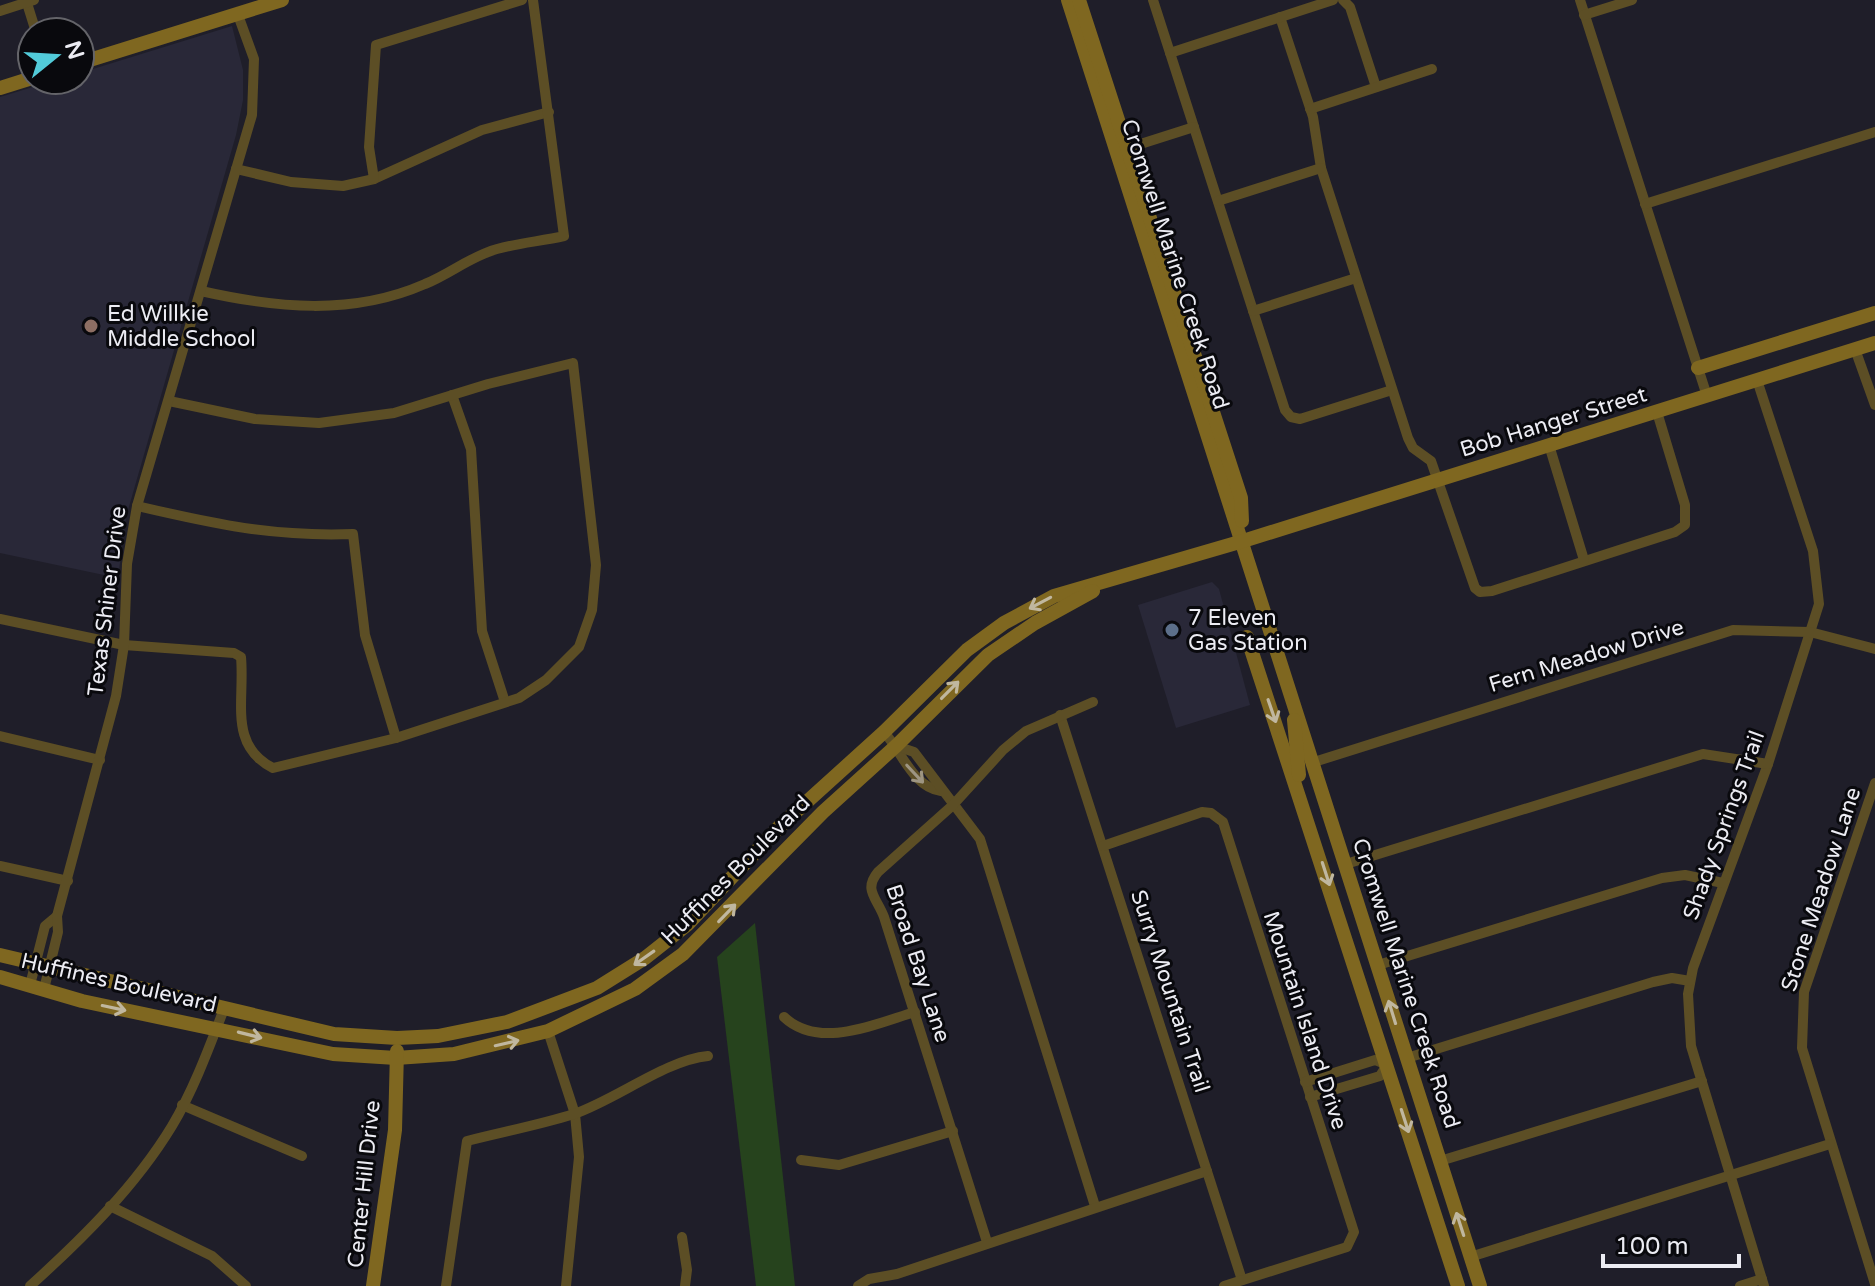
<svg xmlns="http://www.w3.org/2000/svg" width="1875" height="1286" font-family="'Varela Round',sans-serif">
<rect width="100%" height="100%" fill="#1f1e29"/>
<g fill="#292838">
<polygon points="232,26 243,70 243,100 236,135 126,517 118,578 0,553 0,97 56,80 80,80 80,73"/>
<polygon points="1212,582 1219,589 1250,705 1176,728 1138,605"/>
</g>
<polygon fill="#26431d" points="755,923 795,1286 756,1286 717,957"/>
<g fill="none" stroke-linecap="round" stroke-linejoin="round">
<g stroke="#5c4e25" stroke-width="10">
<polyline points="26,0 36,32"/>
<polyline points="1153,0 1285,410 1291,417 1300,419 1392,390"/>
<polyline points="1343,0 1350,7 1376,87"/>
<polyline points="1580,0 1707,396"/>
<polyline points="0,11 34,0"/>
<polyline points="1584,15 1632,0"/>
<polyline points="1280,17 1313,117 1321,168 1408,438 1413,448 1431,461 1475,588 1480,592 1492,591 1675,532 1685,525 1685,505 1657,412"/>
<polyline points="1170,53 1333,0"/>
<polyline points="1310,109 1432,69"/>
<polyline points="1128,148 1194,127"/>
<polyline points="236,169 291,182 343,186 374,179 482,130 549,112"/>
<polyline points="374,179 369,147 376,45 522,0"/>
<polyline points="1218,201 1321,168"/>
<polyline points="1645,204 1875,132"/>
<path d="M201,291C276,308 352,316 425,284C450,274 471,256 497,249C519,243 542,241 564,236L533,0"/>
<polyline points="1253,311 1356,278"/>
<polyline points="1855,349 1875,405"/>
<polyline points="1757,380 1813,551 1819,604 1768,764 1693,968 1688,994 1691,1046 1764,1286"/>
<polyline points="452,395 471,449 482,631 505,702"/>
<polyline points="1549,445 1584,560"/>
<path d="M137,506C214,524 273,537 353,534L365,635L396,738"/>
<path d="M0,619L124,645L234,653L241,657C245,701 228,745 273,768L396,738L519,698L546,680L579,647L592,610L596,565L573,363L488,384L394,413L319,423L255,419L169,401"/>
<polyline points="1060,715 1242,1280"/>
<path d="M884,732C902,752 913,787 941,791"/>
<polyline points="0,736 100,760"/>
<polyline points="896,746 914,752 980,839 1095,1206"/>
<polyline points="1314,762 1733,630 1810,632 1875,649"/>
<polyline points="1875,783 1804,992 1802,1048 1875,1284"/>
<polyline points="1103,846 1202,812 1211,813 1223,822 1354,1232 1347,1247 1224,1286"/>
<polyline points="1346,864 1703,754 1768,764"/>
<polyline points="0,866 68,881"/>
<polyline points="1378,965 1662,878 1685,875 1723,883"/>
<polyline points="30,985 45,926 57,916"/>
<polyline points="44,989 58,932 57,916 116,696 124,645 127,564 137,506 252,115 254,59 238,15"/>
<path d="M784,1017C819,1050 875,1024 915,1012"/>
<polyline points="548,1031 575,1114 579,1157 566,1286"/>
<polyline points="1407,1058 1653,982 1672,978 1690,981"/>
<polyline points="1305,1082 1375,1060 1387,1065 1380,1076 1310,1097"/>
<polyline points="182,1105 302,1156"/>
<polyline points="801,1160 839,1165 953,1131"/>
<polyline points="1440,1161 1702,1081"/>
<polyline points="110,1206 212,1256 246,1286"/>
<polyline points="682,1237 687,1270 685,1286"/>
<path d="M987,1242L884,917C877,898 863,890 878,872L953,805L1003,750L1026,731L1093,702"/>
<polyline points="1470,1257 1830,1144"/>
<path d="M30,1286C82,1239 135,1187 172,1126C193,1091 209,1048 224,1009"/>
<path d="M446,1286L467,1141C502,1132 539,1125 574,1114C617,1099 666,1060 708,1056"/>
<polyline points="858,1286 869,1279 897,1274 1207,1171"/>
<polyline points="1740,1286 1762,1279"/>
</g>
<g stroke="#7f6720" stroke-width="14">
<polyline points="1068,0 1480,1286"/>
<polyline points="1079,0 1241,498 1242,521"/>
<polyline points="80,63 282,0"/>
<polyline points="0,88 32,78"/>
<polyline points="1698,368 1875,313"/>
<polyline points="1247,637 1458,1286"/>
<polyline points="1294,720 1299,775"/>
<polyline points="0,955 334,1034 397,1038 438,1036 507,1022 597,988 645,958 688,924 779,827 884,732 967,650 1004,623 1054,596 1243,541 1875,343"/>
<polyline points="0,977 82,1001 333,1054 396,1058 454,1054 548,1031 635,989 683,954 823,812 896,746 988,655 1035,623 1093,591"/>
<polyline points="373,1286 395,1130 397,1051"/>
</g>
</g>
<defs><path id="oneway-shaft" d="M-6 0H5M1.5-3L5.5 0L1.5 3" fill="none" stroke-width="1.6" stroke-linecap="round" stroke-linejoin="round" transform="scale(2)"/></defs>
<g stroke="#c0b79f">
<use href="#oneway-shaft" transform="translate(1040 603) rotate(152)"/>
<use href="#oneway-shaft" transform="translate(950 690) rotate(-45)"/>
<use href="#oneway-shaft" transform="translate(1272 711) rotate(71)"/>
<use href="#oneway-shaft" transform="translate(1326 874) rotate(72)"/>
<use href="#oneway-shaft" transform="translate(727 913) rotate(-46)"/>
<use href="#oneway-shaft" transform="translate(644 958) rotate(145)"/>
<use href="#oneway-shaft" transform="translate(114 1008) rotate(12)"/>
<use href="#oneway-shaft" transform="translate(1392 1012) rotate(-107)"/>
<use href="#oneway-shaft" transform="translate(250 1035) rotate(14)"/>
<use href="#oneway-shaft" transform="translate(507 1043) rotate(-13)"/>
<use href="#oneway-shaft" transform="translate(1405 1121) rotate(72)"/>
<use href="#oneway-shaft" transform="translate(1460 1224) rotate(-108)"/>
</g>
<use stroke="#9d9582" href="#oneway-shaft" transform="translate(915 774) rotate(47)"/>
<circle fill="#8d6e63" stroke="#09090d" stroke-width="3" cx="91" cy="326" r="8"/>
<circle fill="#5c6f8a" stroke="#09090d" stroke-width="3" cx="1172" cy="630" r="8"/>
<g text-anchor="middle" stroke-width="6" stroke-linejoin="round" paint-order="stroke">
<g font-size="22" fill="#ececf3" stroke="#09090d">
<text transform="translate(1176 264) rotate(72)" y="8">Cromwell Marine Creek Road</text>
<text transform="translate(1553 421) rotate(-17)" y="8">Bob Hanger Street</text>
<text transform="translate(106 601) rotate(-83)" y="8">Texas Shiner Drive</text>
<text transform="translate(1586 655) rotate(-17)" y="8">Fern Meadow Drive</text>
<text transform="translate(1723 825) rotate(-70)" y="8">Shady Springs Trail</text>
<text transform="translate(735 869) rotate(-45)" y="8">Huffines Boulevard</text>
<text transform="translate(1820 889) rotate(-72)" y="8">Stone Meadow Lane</text>
<text transform="translate(919 963) rotate(72)" y="8">Broad Bay Lane</text>
<text transform="translate(119 982) rotate(13)" y="8">Huffines Boulevard</text>
<text transform="translate(1407 983) rotate(72)" y="8">Cromwell Marine Creek Road</text>
<text transform="translate(1171 991) rotate(72)" y="8">Surry Mountain Trail</text>
<text transform="translate(1306 1020) rotate(72)" y="8">Mountain Island Drive</text>
<text transform="translate(363 1184) rotate(-84)" y="8">Center Hill Drive</text>
</g>
<g font-size="22" fill="#ececf3" stroke="#09090d" text-anchor="start">
<text x="107" y="321">Ed Willkie<tspan x="107" dy="25">Middle School</tspan></text>
<text x="1188" y="625">7 Eleven<tspan x="1188" dy="25">Gas Station</tspan></text>
</g>
</g>
<g transform="translate(56 56) rotate(72)"><circle r="38" fill="#09090d" stroke="#646469" stroke-width="2"/>
<path d="M0-6L14 30L0 20L-14 30Z" fill="#52cbd9"/>
<text y="-12" font-size="22" font-weight="bold" text-anchor="middle" fill="#ececf3">N</text>
</g>
<path d="M1603 1254v12h136v-12" fill="none" stroke="#ececf3" stroke-width="4"/>
<text x="1615" y="1254" font-size="24" fill="#ececf3" stroke="#09090d" stroke-width="6" paint-order="stroke">100 m</text>
</svg>
